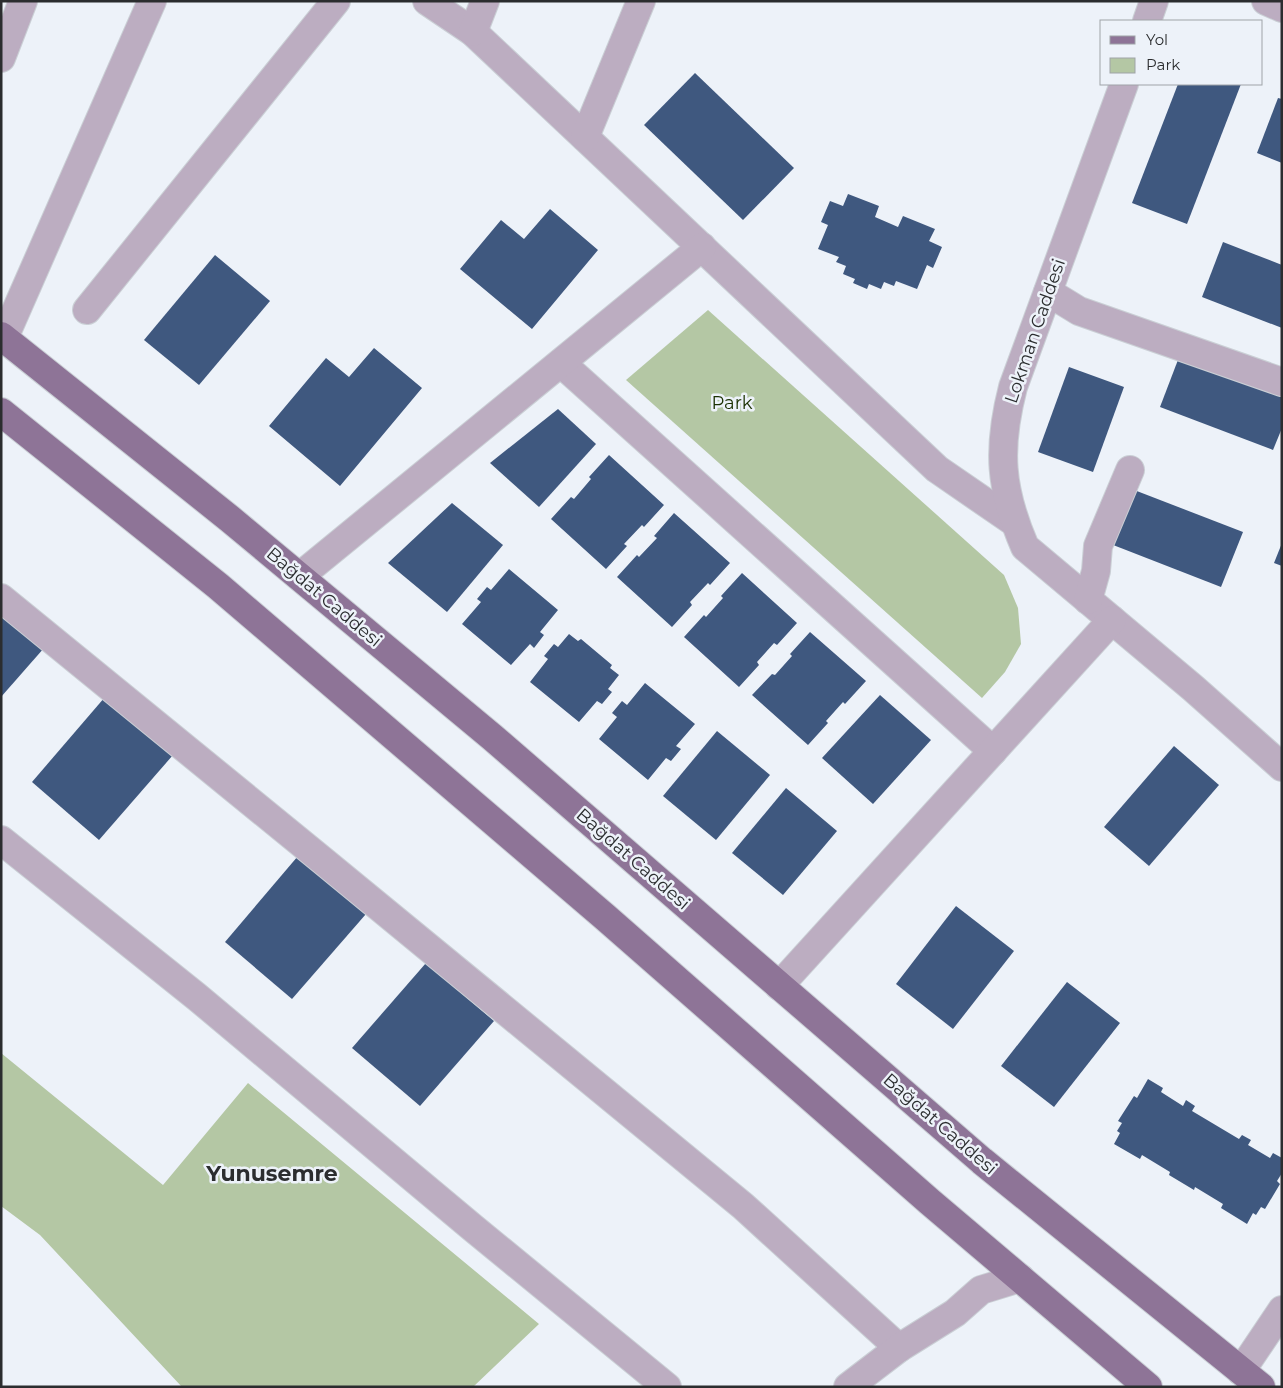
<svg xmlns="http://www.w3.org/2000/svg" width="1283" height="1388" font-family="Montserrat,sans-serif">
<rect width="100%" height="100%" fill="#edf2f9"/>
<g fill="#b4c7a4">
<polygon points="708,310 1004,575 1018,608 1021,644 1005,672 982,698 626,380"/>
<polygon points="1,1053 163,1185 248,1083 539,1324 473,1387 182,1387 40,1235 1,1206"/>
</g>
<g fill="#3f587f">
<polygon points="695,73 794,168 743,220 644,125"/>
<polygon points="1178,84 1241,84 1187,224 1132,203"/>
<polygon points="1278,98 1282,99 1282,163 1257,153"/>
<polygon points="848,194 879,206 875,217 898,227 903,216 935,229 929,241 942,247 933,268 927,265 917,289 896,281 894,286 884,282 881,289 869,284 867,289 853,283 855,279 843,274 846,266 836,262 839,257 818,249 828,225 821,222 830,201 843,206"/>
<polygon points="550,209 598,250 532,329 460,269 501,220 524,239"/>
<polygon points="1223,242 1282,265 1282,328 1202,297"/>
<polygon points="215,255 270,301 199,385 144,340"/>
<polygon points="374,348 422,388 340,486 269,426 326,358 349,377"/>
<polygon points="1181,352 1282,390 1282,428 1273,450 1160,407"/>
<polygon points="1069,367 1124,387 1093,472 1038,452"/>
<polygon points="558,409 596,444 539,507 490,463"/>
<polygon points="609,455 664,505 644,527 642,525 624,544 627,546 606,569 551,519 571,497 574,499 591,479 589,477"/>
<polygon points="1129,488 1243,532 1221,587 1108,543"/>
<polygon points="452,503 503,545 447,612 388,563"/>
<polygon points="674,513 730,563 710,585 708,583 690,602 692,605 672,627 617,577 637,555 639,557 657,538 654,536"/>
<polygon points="1282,543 1282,566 1274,563"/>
<polygon points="509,569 558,610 540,632 544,635 534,648 530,644 511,665 462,624 481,602 477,599 487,587 491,590"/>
<polygon points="742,573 797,623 777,645 774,643 757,662 759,665 739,687 684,637 704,615 706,617 723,598 721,596"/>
<polygon points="1,611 44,648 1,697"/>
<polygon points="810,632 866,681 845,704 843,702 826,721 828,723 808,745 752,695 772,674 775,675 792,656 790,654"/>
<polygon points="569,634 578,641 581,639 612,665 610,668 619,675 608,689 612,692 602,704 597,701 579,722 530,682 548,659 544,656 554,644 558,647"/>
<polygon points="645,683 695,724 676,746 681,749 671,761 666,758 648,780 599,739 617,717 612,713 622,701 627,705"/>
<polygon points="880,695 931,740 873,804 822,758"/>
<polygon points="105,697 173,755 99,840 32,782"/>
<polygon points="717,731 770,775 716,840 663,796"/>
<polygon points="1174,746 1219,785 1149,866 1104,827"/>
<polygon points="786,788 837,831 783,895 732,853"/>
<polygon points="298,856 366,914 292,999 225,942"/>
<polygon points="956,906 1014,951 953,1029 896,984"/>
<polygon points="426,963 494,1021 420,1106 352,1048"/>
<polygon points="1067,982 1120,1023 1054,1107 1001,1066"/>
<polygon points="1148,1079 1163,1088 1161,1092 1183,1106 1186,1100 1195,1106 1192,1111 1239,1139 1242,1135 1251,1140 1248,1145 1270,1158 1273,1153 1282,1158 1282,1173 1277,1181 1280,1184 1265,1209 1261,1207 1256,1215 1253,1213 1247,1224 1221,1208 1223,1204 1195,1187 1194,1190 1169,1175 1170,1172 1142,1155 1140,1159 1114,1144 1120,1133 1117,1131 1122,1123 1118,1121 1134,1096 1137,1098"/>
</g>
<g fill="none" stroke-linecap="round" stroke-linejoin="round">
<defs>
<g id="minor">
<polyline points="427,1 473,32 937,469 1014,522"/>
<polyline points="1266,1 1282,8"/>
<polyline points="1147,21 1154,1"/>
<polyline points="473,32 485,1"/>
<polyline points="1,58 23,1"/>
<path d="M1124,84L1013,387C997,449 1000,489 1025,547L1193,688L1282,767"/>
<polyline points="585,137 641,1"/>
<polyline points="1048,292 1079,311 1282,382"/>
<polyline points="87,310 336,1"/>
<polyline points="4,338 152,1"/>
<polyline points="561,363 993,751"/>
<polyline points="300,576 702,247"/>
<polyline points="1,598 322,860 743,1206 899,1348"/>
<polyline points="1088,600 1096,571 1098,546 1130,470"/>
<polyline points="1,840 197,997 473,1228 667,1387"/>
<polyline points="779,986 1112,620"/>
<polyline points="1241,1371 1282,1310"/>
<polyline points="848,1387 899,1348 955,1313 981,1290 1020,1278"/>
</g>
<g id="major">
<polyline points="1,336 230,519 492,737 982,1161 1261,1387"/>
<polyline points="1,412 218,586 605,917 930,1202 1148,1387"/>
</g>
</defs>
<use href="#minor" stroke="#cacfd5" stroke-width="30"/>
<use href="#major" stroke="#cacfd5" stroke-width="30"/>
<use href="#minor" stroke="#bcadc1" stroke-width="28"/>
<use href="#major" stroke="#8e7497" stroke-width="28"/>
</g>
<g text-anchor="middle" stroke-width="5" stroke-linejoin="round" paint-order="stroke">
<g font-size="18" fill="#2b2d2f" stroke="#edf2f9">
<text transform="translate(1035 331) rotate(-71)" y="6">Lokman Caddesi</text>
<text transform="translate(324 597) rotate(40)" y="6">Bağdat Caddesi</text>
<text transform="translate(633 859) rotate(41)" y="6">Bağdat Caddesi</text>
<text transform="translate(940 1124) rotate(41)" y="6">Bağdat Caddesi</text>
</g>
<g font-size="18" fill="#1a3000" stroke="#edf2f9">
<text x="732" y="409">Park</text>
</g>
<g font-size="22" font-weight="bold" fill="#2b2d2f" stroke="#edf2f9">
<text x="272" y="1181">Yunusemre</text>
</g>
</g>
<rect width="1283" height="1388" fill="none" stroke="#2b2d2f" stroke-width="5"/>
<rect x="1100" y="20" width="162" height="65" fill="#edf2f9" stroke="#9fa3a8"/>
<rect x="1110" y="36" width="25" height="8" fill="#8e7497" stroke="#9fa3a8"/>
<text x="1146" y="45" font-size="15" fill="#2b2d2f">Yol</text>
<rect x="1110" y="58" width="25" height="15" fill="#b4c7a4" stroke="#9fa3a8"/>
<text x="1146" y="70" font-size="15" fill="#2b2d2f">Park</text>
</svg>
